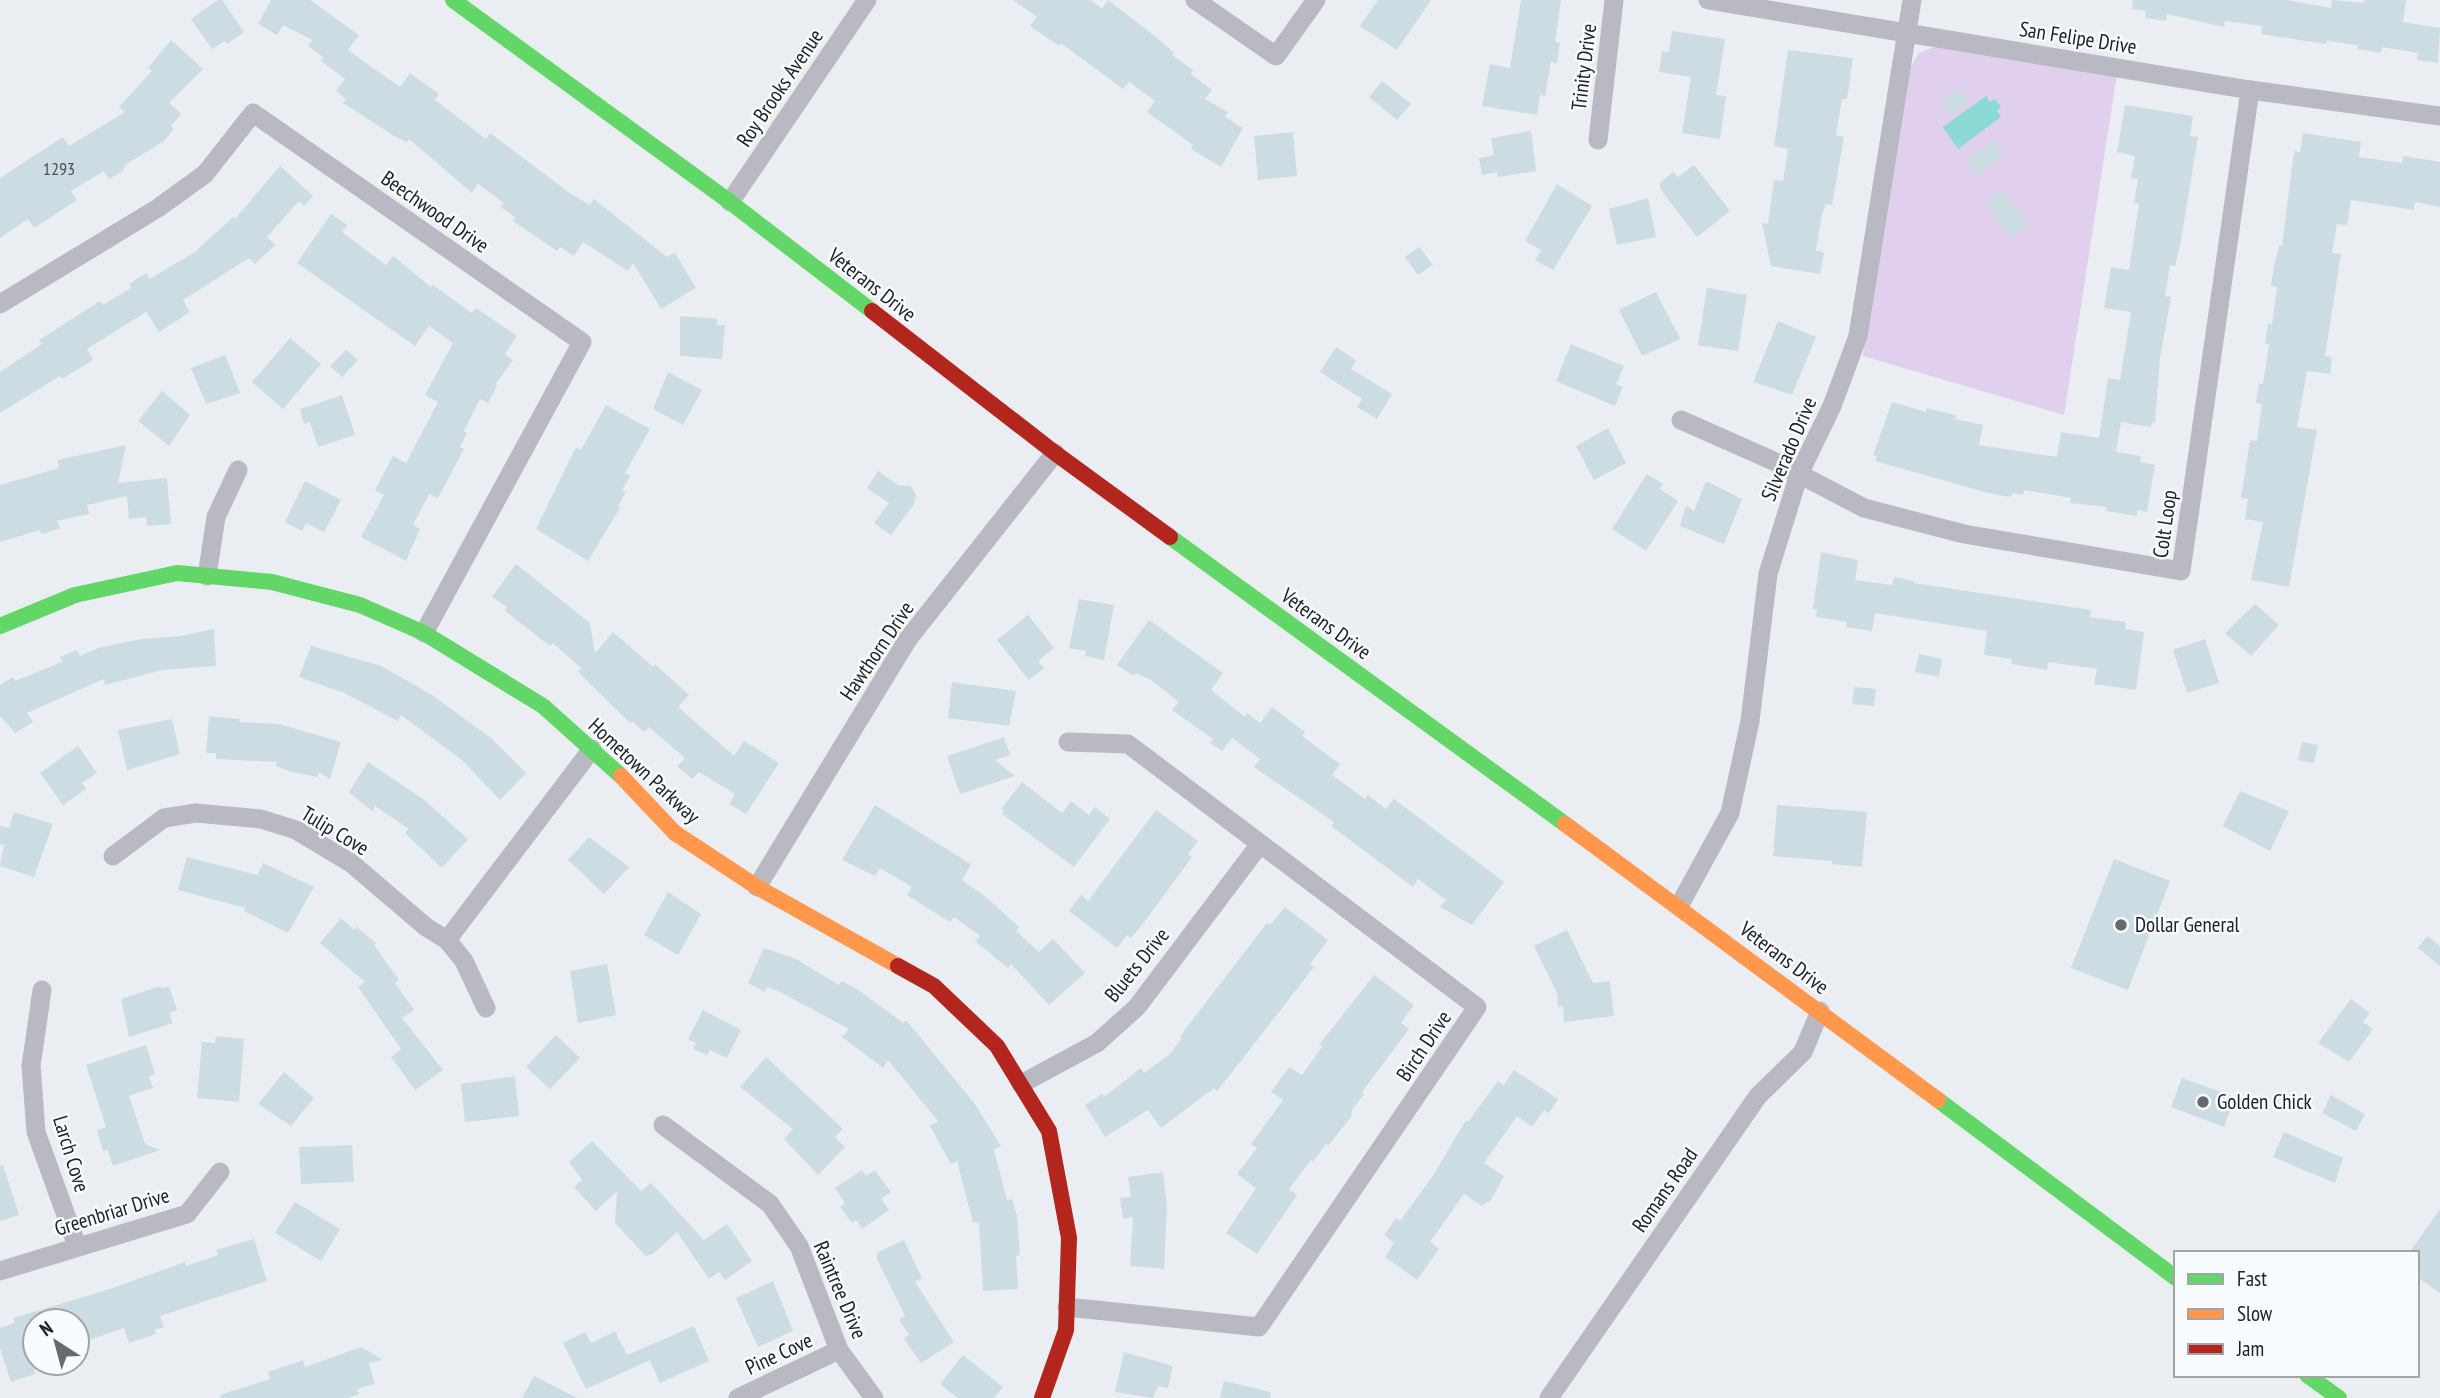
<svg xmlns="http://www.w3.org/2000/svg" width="2440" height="1398" font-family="'PT Sans Narrow',sans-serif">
<rect width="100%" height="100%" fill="#eaeef2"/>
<polygon fill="#e0cfed" points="1934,47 2117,74 2064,415 1863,356 1910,68 1919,53"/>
<polygon fill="#8cdad4" points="1986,96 1990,102 1995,99 2001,107 1997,111 2001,117 1958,149 1943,127"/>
<g fill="#ccdce3">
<polygon points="218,0 222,0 244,32 227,44 225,41 212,49 191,19"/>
<polygon points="271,0 310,0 359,35 348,50 363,61 400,87 410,73 439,94 435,100 486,139 490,133 571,194 590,205 594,199 667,257 675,253 696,288 661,309 633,263 628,271 583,242 574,256 560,247 557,251 513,221 516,218 501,207 504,203 478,184 472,193 409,139 407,142 396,137 343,103 346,99 336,91 345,79 321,61 323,57 308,46 312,40 283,25 277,35 258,24"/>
<polygon points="1013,0 1090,0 1102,8 1108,0 1160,40 1174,53 1172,55 1193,70 1191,74 1212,90 1205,99 1228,112 1225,117 1243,128 1221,167 1191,149 1193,145 1147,112 1155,101 1129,82 1123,89 1061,43 1059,46 1030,26 1037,17"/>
<polygon points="1378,0 1431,0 1397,50 1360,26"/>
<polygon points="1521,0 1561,0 1555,42 1560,43 1557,63 1551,62 1545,96 1540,95 1537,115 1482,106 1490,64 1510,68"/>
<polygon points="2133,0 2287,0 2331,8 2332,0 2364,3 2364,0 2406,0 2403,22 2440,28 2438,63 2417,60 2418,53 2382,47 2381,53 2357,49 2358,45 2327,41 2326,44 2261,34 2262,26 2225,21 2224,27 2167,14 2166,21 2145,18 2146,11 2132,9"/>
<polygon points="1672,31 1725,39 1716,95 1726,96 1720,139 1682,133 1691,77 1659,72 1662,51 1669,52"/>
<polygon points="171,40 203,69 169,103 181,114 171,126 174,129 164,141 125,165 123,171 109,179 104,171 71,191 77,200 34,228 28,219 0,238 0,178 63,137 69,146 125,112 119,107 152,71 148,68"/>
<polygon points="1788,50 1853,58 1847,99 1842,99 1836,135 1844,137 1832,205 1826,204 1822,214 1816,251 1824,252 1820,274 1771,266 1762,223 1768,224 1774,180 1783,181 1788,149 1774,146"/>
<polygon points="1382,81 1411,104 1397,120 1369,97"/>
<polygon points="1959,88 1969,102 1951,115 1941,101"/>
<polygon points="2125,105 2193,116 2190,136 2198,137 2180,246 2175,266 2170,265 2165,296 2171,297 2160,358 2155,423 2152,422 2151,427 2121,422 2116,452 2141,456 2140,462 2155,465 2147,512 2137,510 2137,516 2106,511 2107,507 2070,503 2071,498 2024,490 2023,495 2012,493 2011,497 1988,493 1875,461 1877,456 1873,455 1892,402 1926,412 1927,408 1956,415 1955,419 1983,425 1979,445 2057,457 2061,432 2099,438 2108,378 2120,380 2131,312 2104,308 2111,267 2129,270 2139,204 2134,203 2138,179 2131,178 2135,156 2117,152"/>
<polygon points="1531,131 1536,171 1498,177 1497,172 1482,175 1479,158 1494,155 1491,138"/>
<polygon points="1293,132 1297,176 1258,180 1254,136"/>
<polygon points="2303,133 2361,142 2359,157 2402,163 2403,156 2440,162 2440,207 2415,202 2414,210 2351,200 2347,225 2337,224 2332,253 2341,254 2325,356 2332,357 2330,374 2307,371 2297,427 2317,430 2289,587 2251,580 2263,522 2245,519 2248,499 2241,498 2250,440 2257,441 2262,404 2256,403 2259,384 2263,384 2269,344 2265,344 2268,323 2272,324 2277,287 2271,286 2274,266 2279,246 2282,246 2294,151 2300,152"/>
<polygon points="1994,140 2005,155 1977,176 1965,161"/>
<polygon points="1694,165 1730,211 1697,237 1660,189 1660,183 1673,172 1678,177"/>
<polygon points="280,166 313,196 304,206 299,201 267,237 275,245 255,264 249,258 183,300 190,312 159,332 146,312 87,349 93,360 62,379 60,376 0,413 0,372 42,344 39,340 100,301 103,305 131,288 129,284 146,273 150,279 196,251 233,217 235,219"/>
<polygon points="1557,184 1592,206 1553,270 1535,260 1541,250 1525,241"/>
<polygon points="2001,189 2029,224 2011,238 1984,202"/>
<polygon points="1648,198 1656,237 1617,245 1609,209"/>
<polygon points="331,214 347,225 342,232 386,265 393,256 431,287 433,285 472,313 476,308 517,336 505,354 513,360 495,385 497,386 488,403 480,399 464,431 467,433 460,447 464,449 438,498 429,494 413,525 420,529 406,561 361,537 384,495 375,490 393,456 406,463 438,402 425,395 453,343 429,326 415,346 297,263"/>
<polygon points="1419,247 1433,265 1418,275 1405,257"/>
<polygon points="1707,288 1747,295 1738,351 1698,345"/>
<polygon points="1656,292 1680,339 1642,356 1619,310"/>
<polygon points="680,316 717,319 717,325 725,325 722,359 680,356"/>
<polygon points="1778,321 1816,337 1792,395 1753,382"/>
<polygon points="290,338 321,364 283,409 252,382"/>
<polygon points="1571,344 1624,366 1616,384 1623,387 1615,406 1556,381"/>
<polygon points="1336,347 1356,360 1351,369 1392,394 1377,419 1357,407 1362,399 1320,372"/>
<polygon points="346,350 358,360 342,377 330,366"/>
<polygon points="225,355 240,393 206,404 191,368"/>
<polygon points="668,372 702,390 683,425 653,409"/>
<polygon points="162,391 190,415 169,446 138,421"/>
<polygon points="342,395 355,435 318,447 310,422 304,424 300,409"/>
<polygon points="606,405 650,429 625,473 630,476 622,490 626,492 618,506 620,508 588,561 536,529 576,447 581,450"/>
<polygon points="1608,428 1626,463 1594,480 1576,446"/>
<polygon points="126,445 118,483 167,478 171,524 147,526 146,517 129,519 127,496 87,505 89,514 57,521 60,529 41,534 40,530 0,542 0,485 59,468 57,460"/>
<polygon points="878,471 898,485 911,486 916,495 914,504 891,535 874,523 889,503 867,488"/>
<polygon points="1647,474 1663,484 1660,489 1678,501 1646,551 1612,529"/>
<polygon points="305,481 341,500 324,532 306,523 302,531 285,522"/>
<polygon points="1706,481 1742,499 1724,544 1680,526 1686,506 1694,511"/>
<polygon points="1821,552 1858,560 1855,580 1892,585 1894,577 1914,581 1914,583 2091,610 2090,617 2126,622 2125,629 2144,632 2136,690 2094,684 2097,669 2048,662 2047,670 2011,664 2012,659 1984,655 1987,631 1875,613 1872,631 1846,627 1847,622 1816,617 1817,609 1813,609"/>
<polygon points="516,564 590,623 595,653 613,632 653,667 655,664 689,695 678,707 734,756 744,741 779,763 746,814 729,804 735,794 699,772 692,779 677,766 685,758 649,727 644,732 632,721 630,723 578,672 581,668 553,643 550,646 505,611 507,607 492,597"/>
<polygon points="1079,599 1114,605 1104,660 1085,656 1086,651 1069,648"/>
<polygon points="2255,604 2279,625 2251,656 2225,633"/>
<polygon points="1028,615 1054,648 1038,661 1044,668 1029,680 997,640"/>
<polygon points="1149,620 1223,673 1211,690 1245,717 1247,713 1260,723 1272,707 1305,732 1302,736 1340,764 1332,775 1365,799 1368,795 1386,809 1394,799 1504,882 1472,925 1440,907 1446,900 1418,879 1413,887 1331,826 1334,822 1254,767 1260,759 1232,738 1222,751 1210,743 1213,739 1172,710 1179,702 1151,680 1136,673 1133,676 1117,665"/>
<polygon points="214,629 216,666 162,670 105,685 104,679 27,713 33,722 15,733 0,716 0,685 13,677 15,681 62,662 60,657 77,650 80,656 98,648 141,639 181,636"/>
<polygon points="2205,639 2219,683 2187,693 2173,650"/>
<polygon points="311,646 381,666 432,695 491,738 526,773 500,800 462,760 401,715 398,721 344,693 299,677"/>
<polygon points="1919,654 1942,659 1939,677 1915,672"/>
<polygon points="952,682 1016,691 1009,726 948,718"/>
<polygon points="1854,687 1876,689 1874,706 1852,704"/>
<polygon points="209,716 240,719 239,722 279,724 341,742 330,779 319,772 318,777 292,772 276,766 277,762 216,759 216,753 206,753"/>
<polygon points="172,719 180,754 127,770 118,730"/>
<polygon points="1004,737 1010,755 995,760 1015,776 960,794 947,756"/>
<polygon points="2302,742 2318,745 2314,763 2298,760"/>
<polygon points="78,746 97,773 82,783 86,789 63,805 40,773"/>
<polygon points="368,762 423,799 468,839 442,868 405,833 409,829 375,806 372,811 349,792"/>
<polygon points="1022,782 1062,813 1071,801 1089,815 1095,807 1110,819 1074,867 1002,814 1004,811 1001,809"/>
<polygon points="2240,791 2289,811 2270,851 2223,826"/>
<polygon points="875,805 971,864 962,880 986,897 1019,927 1016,931 1039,952 1053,939 1085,973 1049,1005 1011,964 1008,968 975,941 980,936 954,917 950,922 907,895 912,887 880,868 875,876 842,860"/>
<polygon points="1777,805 1867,812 1862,867 1832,864 1832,861 1773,856"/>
<polygon points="1156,810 1198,841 1188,854 1192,857 1142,925 1131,938 1127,935 1117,948 1069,911 1081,895 1088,901"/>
<polygon points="14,812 53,824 34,877 0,866 4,845 0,844 0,826 9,828"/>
<polygon points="589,837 629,867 604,894 568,860"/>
<polygon points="187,857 257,875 263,863 314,887 288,933 244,911 245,908 178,890"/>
<polygon points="2114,859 2170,881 2128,990 2071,968"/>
<polygon points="668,892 701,914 678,955 644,935"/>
<polygon points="1285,907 1328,940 1310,964 1314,967 1237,1066 1217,1091 1214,1088 1161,1128 1148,1110 1105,1137 1085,1105 1102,1094 1104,1097 1141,1068 1144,1073 1171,1053 1182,1038 1180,1036 1267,923 1270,925"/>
<polygon points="341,918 354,930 357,927 376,943 374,945 399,980 395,983 414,1010 402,1018 443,1070 415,1090 391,1057 401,1049 358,987 365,982 320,943"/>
<polygon points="1567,930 1593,983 1610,981 1614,1016 1564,1022 1563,1006 1558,1007 1557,993 1534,946"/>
<polygon points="2427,936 2440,946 2440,966 2418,948"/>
<polygon points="764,948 796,959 839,985 842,981 860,991 903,1023 906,1020 975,1104 1001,1146 994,1150 1007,1200 1012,1199 1017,1216 1020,1255 1016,1256 1018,1289 983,1291 979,1222 973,1223 957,1161 951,1164 930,1126 938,1121 888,1060 883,1068 842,1037 849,1029 780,992 767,987 765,992 748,983"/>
<polygon points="607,964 616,1015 578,1023 570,971"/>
<polygon points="1374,975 1414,1005 1401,1023 1409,1029 1362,1092 1364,1094 1352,1110 1351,1117 1328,1146 1326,1144 1313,1162 1311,1160 1289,1189 1297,1195 1257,1254 1226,1233 1256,1188 1237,1174 1257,1148 1251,1144 1283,1100 1271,1092 1289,1067 1302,1075 1322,1047 1319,1045"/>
<polygon points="161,986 161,989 169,986 177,1010 169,1013 173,1023 129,1037 121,999"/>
<polygon points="2351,999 2370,1013 2363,1022 2373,1029 2349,1062 2318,1043"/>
<polygon points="703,1010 741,1030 727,1058 710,1050 707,1055 693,1049 696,1043 688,1039"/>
<polygon points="556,1035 580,1058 550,1089 526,1067"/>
<polygon points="216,1036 244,1039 239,1102 197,1098 202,1042 215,1043"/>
<polygon points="146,1045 155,1074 149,1077 153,1088 129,1096 145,1144 160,1150 113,1166 108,1150 103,1151 97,1130 106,1127 86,1065"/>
<polygon points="766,1057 843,1129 835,1137 845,1147 818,1175 784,1139 793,1129 740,1087"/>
<polygon points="1514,1070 1558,1099 1549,1113 1544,1110 1532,1127 1517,1116 1484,1163 1504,1176 1491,1200 1482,1206 1464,1194 1430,1242 1439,1249 1417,1280 1385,1257 1394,1243 1384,1235 1396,1218 1400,1221 1434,1174 1466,1120 1468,1122 1498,1081 1504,1085"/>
<polygon points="284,1072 314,1098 291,1126 258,1104"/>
<polygon points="515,1076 519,1116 465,1122 461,1084"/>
<polygon points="2182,1078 2235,1097 2224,1127 2171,1107"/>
<polygon points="2331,1095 2365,1114 2356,1131 2322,1113"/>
<polygon points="2284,1132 2343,1158 2335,1183 2273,1157"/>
<polygon points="592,1141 641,1191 651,1183 704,1240 727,1224 752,1261 725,1280 719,1272 709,1279 677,1232 653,1254 646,1256 615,1223 617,1191 596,1211 574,1187 582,1180 569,1162"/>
<polygon points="352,1145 354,1182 301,1184 299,1147"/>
<polygon points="3,1165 19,1215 0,1221 0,1166"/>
<polygon points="862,1170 866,1176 875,1170 891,1192 881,1199 889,1210 862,1229 856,1220 852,1223 840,1207 845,1203 835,1188"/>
<polygon points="1163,1172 1167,1206 1164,1269 1130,1266 1133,1217 1123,1219 1120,1198 1131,1197 1128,1177"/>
<polygon points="295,1202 340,1229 321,1261 275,1233"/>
<polygon points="2440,1209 2440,1293 2417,1277 2417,1253 2409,1253"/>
<polygon points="254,1239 267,1281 160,1316 164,1327 155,1330 156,1334 129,1343 124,1328 77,1344 77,1321 35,1321 35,1374 11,1382 0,1348 0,1328 15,1323 13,1318 110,1289 185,1262 186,1266 218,1255 216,1250"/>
<polygon points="904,1240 922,1278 915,1282 954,1342 921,1363 904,1339 909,1335 899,1320 905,1316 877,1259 877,1253"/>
<polygon points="773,1281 793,1331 758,1347 736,1298"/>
<polygon points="694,1326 709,1361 660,1383 650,1360 586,1389 563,1343 585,1332 591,1343 615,1331 627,1355"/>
<polygon points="361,1347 383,1360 369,1363 375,1384 357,1389 359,1394 348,1398 221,1398 220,1395 270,1379 268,1372 303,1360 305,1367"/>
<polygon points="1124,1352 1173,1366 1168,1388 1158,1386 1153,1398 1115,1392"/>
<polygon points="963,1355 1003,1387 994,1398 958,1398 940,1384"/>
<polygon points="534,1376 577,1398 522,1398"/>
<polygon points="1224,1381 1271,1392 1270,1398 1220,1398"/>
</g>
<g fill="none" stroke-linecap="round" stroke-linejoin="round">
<g stroke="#b8b9c3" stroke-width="19">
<polyline points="1195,0 1276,56 1316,0"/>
<polyline points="1708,0 2250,90 2440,116"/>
<polyline points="1598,140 1614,0"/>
<polyline points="730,202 867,0"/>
<polyline points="0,304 158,208 205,174 253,113 582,342 424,633"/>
<polyline points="1681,420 1778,463 1864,508 1964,534 2181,571 2250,90"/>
<polyline points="207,576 216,517 238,470"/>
<polyline points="113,856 164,818 196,813 261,819 296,830 351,863 426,927 447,940 464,961 486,1008"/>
<polyline points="757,887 908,639 1055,453"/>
<polyline points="1679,906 1730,813 1750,721 1768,574 1799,474 1832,406 1858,336 1912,0"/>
<polyline points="447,940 592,749"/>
<polyline points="42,990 31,1066 36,1132 77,1246"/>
<polyline points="1021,1084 1097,1043 1137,1007 1260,844"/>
<polyline points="663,1125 770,1204 799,1246 839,1350 874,1398"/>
<polyline points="0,1271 187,1214 220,1172"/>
<polyline points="1067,1307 1259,1327 1477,1007 1128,744 1068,742"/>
<polyline points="738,1398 839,1350"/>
<polyline points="1549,1398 1758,1096 1803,1052 1820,1011"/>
</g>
<g stroke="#63d668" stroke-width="16">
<polyline points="453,0 730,202 872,311"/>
<polyline points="1170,537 1565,824"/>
<polyline points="0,626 75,595 177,573 272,582 360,605 424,633 543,706 621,776"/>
<polyline points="1938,1100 2176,1278"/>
<polyline points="2307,1375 2339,1398"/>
</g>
<g stroke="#ff974d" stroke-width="16">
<polyline points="621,776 675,833 757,887 898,966"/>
<polyline points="1565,824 1938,1100"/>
</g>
<g stroke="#b3261e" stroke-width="16">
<polyline points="872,311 1055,453 1170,537"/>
<polyline points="898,966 934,986 997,1046 1049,1131 1069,1238 1066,1330 1042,1398"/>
</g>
</g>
<g fill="#67696d" stroke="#f8fbfe" stroke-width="2.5">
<circle cx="2121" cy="925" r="7"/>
<circle cx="2203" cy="1102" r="7"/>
</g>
<g text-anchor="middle" stroke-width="5" stroke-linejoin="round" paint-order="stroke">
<g font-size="18" fill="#4b5054">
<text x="59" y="175">1293</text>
</g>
<g font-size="21" fill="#202225" stroke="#f8fbfe">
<text transform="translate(2078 38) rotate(9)" y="7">San Felipe Drive</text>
<text transform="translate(1584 67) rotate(-83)" y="7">Trinity Drive</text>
<text transform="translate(780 88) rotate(-56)" y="7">Roy Brooks Avenue</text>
<text transform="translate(435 212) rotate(35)" y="7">Beechwood Drive</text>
<text transform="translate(872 285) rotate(38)" y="7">Veterans Drive</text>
<text transform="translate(1789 449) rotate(-67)" y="7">Silverado Drive</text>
<text transform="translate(2165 524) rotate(-82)" y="7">Colt Loop</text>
<text transform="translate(1326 624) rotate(36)" y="7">Veterans Drive</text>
<text transform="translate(877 651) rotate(-56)" y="7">Hawthorn Drive</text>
<text transform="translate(644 771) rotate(43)" y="7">Hometown Parkway</text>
<text transform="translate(335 831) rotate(31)" y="7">Tulip Cove</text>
<text transform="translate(1784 958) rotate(37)" y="7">Veterans Drive</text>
<text transform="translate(1137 965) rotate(-51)" y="7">Bluets Drive</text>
<text transform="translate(1424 1046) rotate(-56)" y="7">Birch Drive</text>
<text transform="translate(71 1154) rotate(73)" y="7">Larch Cove</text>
<text transform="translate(1665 1190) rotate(-55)" y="7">Romans Road</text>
<text transform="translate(112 1212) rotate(-17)" y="7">Greenbriar Drive</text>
<text transform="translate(840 1290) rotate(67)" y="7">Raintree Drive</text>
<text transform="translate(779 1354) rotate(-25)" y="7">Pine Cove</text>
</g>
<g font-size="21" fill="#202225" stroke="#f8fbfe" text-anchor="start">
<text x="2135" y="932">Dollar General</text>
<text x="2217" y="1109">Golden Chick</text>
</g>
</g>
<rect x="2174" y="1251" width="245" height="126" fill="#f8fbfe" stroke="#a2a4a7" stroke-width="2"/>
<rect x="2188" y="1274" width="35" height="10" fill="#63d668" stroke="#a2a4a7" stroke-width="2"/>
<text x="2237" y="1286" font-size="21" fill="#202225">Fast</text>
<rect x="2188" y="1309" width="35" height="10" fill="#ff974d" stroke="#a2a4a7" stroke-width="2"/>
<text x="2237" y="1321" font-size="21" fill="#202225">Slow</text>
<rect x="2188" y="1344" width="35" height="10" fill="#b3261e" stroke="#a2a4a7" stroke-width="2"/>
<text x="2237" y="1356" font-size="21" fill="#202225">Jam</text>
<g transform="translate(56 1342) rotate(324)"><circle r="33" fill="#f8fbfe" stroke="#a2a4a7" stroke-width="2"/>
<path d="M0-5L12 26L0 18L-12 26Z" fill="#67696d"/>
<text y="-10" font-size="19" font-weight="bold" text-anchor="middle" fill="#202225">N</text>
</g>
</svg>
